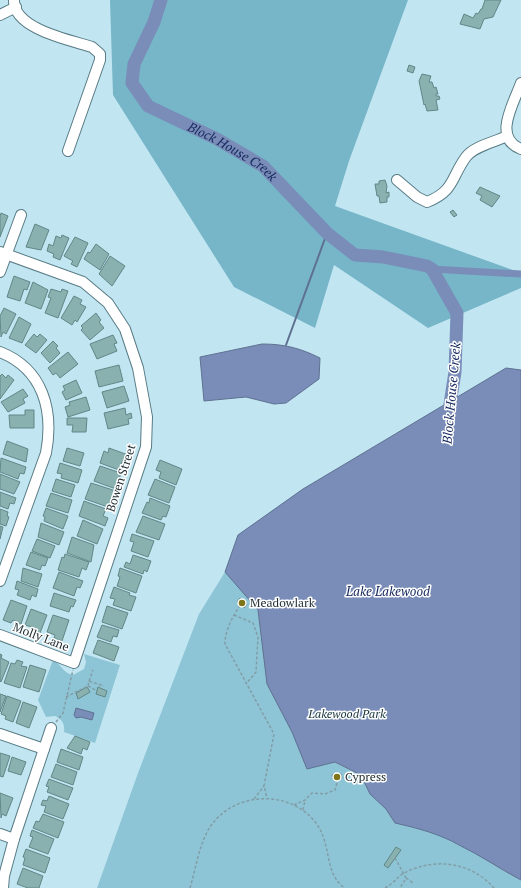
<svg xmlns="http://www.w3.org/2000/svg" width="521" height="888" font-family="'PT Serif',serif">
<rect width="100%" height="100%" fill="#c1e6f2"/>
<g fill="#8ec5d6">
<polygon points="303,489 521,659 521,888 97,888 138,773 199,614 225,572 238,535"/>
<path d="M84,654L120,665L95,743L64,732C65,724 62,719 55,716L46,717L38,700L53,660C61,664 63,673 73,675L84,669L86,662Z"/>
</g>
<polygon fill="#77b5c8" points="110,0 408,0 349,161 335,206 521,273 521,288 428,328 334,265 315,328 234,287 113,95"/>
<g fill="#798db8" stroke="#5f7191">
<path d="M262,344C284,344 300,348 320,358L319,379L286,403L274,404L246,397L204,401L200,357Z"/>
<path d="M506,368L521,370V880C500,869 480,855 459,845C440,834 417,828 395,823L386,809L370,794L361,775L335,762L307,769L292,732L267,684L258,610L225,572L238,535L303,489Z"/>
<polygon points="76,708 94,713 92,720 81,717 76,718 74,715"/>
</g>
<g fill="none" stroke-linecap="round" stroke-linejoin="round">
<polyline stroke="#5f7191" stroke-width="2" points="286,345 327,233"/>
<polyline stroke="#798db8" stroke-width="7" points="432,269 521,274"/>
<path stroke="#798db8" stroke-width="13" id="s1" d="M161,0L154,22L134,64L132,83L148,106L217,139L263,166L327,233L355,255L383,257L427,266L432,269L457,313L455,372L448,417"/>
</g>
<g fill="#89b1b0" stroke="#618787">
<polygon points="485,0 501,0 493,17 484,19 480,29 460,24 464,14 473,18 476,13 478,14 481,9 482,9"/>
<polygon points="409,65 415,67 413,73 407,71"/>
<polygon points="422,74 431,76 429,82 432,82 434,88 436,87 438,94 436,94 436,96 439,96 440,99 436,100 438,110 427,111 425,104 424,105 419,81"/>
<polygon points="385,180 387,186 386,193 389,192 389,197 387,197 387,202 380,203 379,196 377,196 375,184 379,184 379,181"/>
<polygon points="480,187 500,196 492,207 480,200 482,196 476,193"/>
<polygon points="453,210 457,215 454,217 450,212"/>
<polygon points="1,213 8,216 0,237 0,216"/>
<polygon points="35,224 49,230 41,250 26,247"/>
<polygon points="62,235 69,238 60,260 53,257 54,254 47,251 49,244 53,246 56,236 61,238"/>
<polygon points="75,237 88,243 77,267 71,264 73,261 64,256"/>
<polygon points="96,244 109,254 100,270 84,259 88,252 90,253"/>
<polygon points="110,256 125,266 112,286 99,274"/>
<polygon points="14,276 30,282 27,290 24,289 20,301 7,297"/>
<polygon points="33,282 48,290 41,309 25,303"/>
<polygon points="51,289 61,292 62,289 68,291 58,318 45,313 51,298 48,297"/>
<polygon points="74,296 82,300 80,304 86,307 77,322 75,320 72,325 61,318"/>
<polygon points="4,308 16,314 6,334 3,332 1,337 0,316"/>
<polygon points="96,313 101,320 99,322 104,328 90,340 81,330 83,328 81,326"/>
<polygon points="19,317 31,324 22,343 9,338"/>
<polygon points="34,334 37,337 40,334 47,340 36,353 25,345"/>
<polygon points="113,335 117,343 114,344 117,351 97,359 90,344"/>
<polygon points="53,341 58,346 56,348 60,353 50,363 41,353"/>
<polygon points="68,352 78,364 60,378 56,373 53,375 48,368"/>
<polygon points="119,365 123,381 99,387 95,371"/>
<polygon points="2,374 6,378 8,375 14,380 0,399 0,376"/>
<polygon points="76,380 82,393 66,400 62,392 65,390 63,386"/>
<polygon points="124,386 129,401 107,408 102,392"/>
<polygon points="23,389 28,396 23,399 25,403 8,412 1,402"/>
<polygon points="86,397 90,410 68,417 65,407 70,405 69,402"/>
<polygon points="125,408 126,415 131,413 132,418 128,419 129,424 108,429 104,413"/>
<polygon points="25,410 34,410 34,428 10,428 9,415 25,415"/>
<polygon points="67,418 87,418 86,432 72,432 73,425 67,425"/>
<polygon points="7,441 28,449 26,462 3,454"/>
<polygon points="67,448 84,453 80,466 63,461"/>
<polygon points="109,448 128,455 125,463 122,462 119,470 100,463 104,451 108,453"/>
<polygon points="1,458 26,467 24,474 20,473 18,479 0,472"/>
<polygon points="160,460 182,469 176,485 159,478 161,472 156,470"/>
<polygon points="60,463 82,470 78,483 61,478 62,474 57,473"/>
<polygon points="100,466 121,473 116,489 94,481"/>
<polygon points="0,474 20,482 14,494 0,489"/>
<polygon points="56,479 75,485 71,497 52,491"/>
<polygon points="155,479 175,487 169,503 148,495"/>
<polygon points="91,483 116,491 108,507 85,499"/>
<polygon points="0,492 16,498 14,504 10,503 8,509 0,506"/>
<polygon points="51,493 72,500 68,513 46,506"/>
<polygon points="150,498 170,506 166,517 163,516 161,520 142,513 147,502 149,503"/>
<polygon points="84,501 106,509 103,516 108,518 105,526 79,516"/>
<polygon points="46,508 68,516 63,529 44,521 45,517 43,516"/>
<polygon points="0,509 8,512 7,516 9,517 6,526 0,524"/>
<polygon points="143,516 165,524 159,540 136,532"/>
<polygon points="83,520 103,529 97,544 77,536"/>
<polygon points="41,523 64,532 59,545 38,537"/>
<polygon points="0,526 3,527 0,539"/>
<polygon points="132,534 154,541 148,557 131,551 134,542 130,541"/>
<polygon points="72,537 94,545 91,562 67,553"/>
<polygon points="37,539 55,546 50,558 32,551"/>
<polygon points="31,552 48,558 45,566 42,565 40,570 26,565"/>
<polygon points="65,554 89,562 86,570 82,568 79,577 58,570 62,557 64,558"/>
<polygon points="133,555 151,561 147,572 144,570 143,574 124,567 126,562 130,564"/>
<polygon points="23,568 42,574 38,587 21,581"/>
<polygon points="120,568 142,576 136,593 117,586 120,577 118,576"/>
<polygon points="59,572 83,581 80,588 77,587 74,596 53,588"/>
<polygon points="17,581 38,589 36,597 32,595 30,600 17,595 19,590 15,589"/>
<polygon points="114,587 130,593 129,595 136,597 131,611 113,605 115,599 110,598"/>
<polygon points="54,593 76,600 73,607 71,606 69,612 50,606"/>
<polygon points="240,598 247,604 244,608 237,602"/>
<polygon points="11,600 27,606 21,624 13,620 11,623 3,620"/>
<polygon points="107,606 128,613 122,629 102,622"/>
<polygon points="31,609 47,615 40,633 31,630 32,627 25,625"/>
<polygon points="53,615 69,620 62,641 54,638 55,635 47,632"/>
<polygon points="102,625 119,630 117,637 113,636 111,642 97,637"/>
<polygon points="98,640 119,647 114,661 93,653"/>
<polygon points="0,654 2,655 1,658 9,662 1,682 0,681"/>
<polygon points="17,660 23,662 21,666 27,667 20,688 4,683 11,663 15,664"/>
<polygon points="30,665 46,670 39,692 23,687"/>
<polygon points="87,687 90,692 78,699 76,693"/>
<polygon points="98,687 107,691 105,697 96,694"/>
<polygon points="0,694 6,696 0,712"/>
<polygon points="7,696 21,701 13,722 5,719 6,716 1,714"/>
<polygon points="23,702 37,707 29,728 16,723"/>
<polygon points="75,736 90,742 87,750 83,748 81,754 67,748"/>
<polygon points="61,749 83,757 79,770 57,762"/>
<polygon points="0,753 10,756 3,777 0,776"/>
<polygon points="12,757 26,762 21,775 8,771"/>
<polygon points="56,764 77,772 73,785 51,777"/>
<polygon points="341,774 342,778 333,779 332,775"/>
<polygon points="49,779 73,788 68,800 47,792 49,787 46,786"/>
<polygon points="0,793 13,798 6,816 2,814 1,818"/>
<polygon points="49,796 69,804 63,819 44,812 46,806 41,805 43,800 47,801"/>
<polygon points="43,814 64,822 58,838 33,828 36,821 39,822"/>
<polygon points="32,830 54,839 48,854 29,847 33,837 30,836"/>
<polygon points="396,847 401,850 388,868 384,865"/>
<polygon points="26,849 50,858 45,873 23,865 25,858 23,857"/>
<polygon points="23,868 43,876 39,888 28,888 17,884"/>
</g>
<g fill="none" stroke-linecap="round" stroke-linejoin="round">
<defs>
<g id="minor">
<path d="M14,0C13,29 70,40 92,47L100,54V60L68,151"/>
<polyline points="0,15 16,7"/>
<path d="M521,83C514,103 492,138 521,149"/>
<path d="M397,180L417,197L427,202C455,191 451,177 466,157C474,146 495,142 507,136"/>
<polyline points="0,252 83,282 108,303 125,329 138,368 147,417 146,447 74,663 0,635"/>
<polyline points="0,272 21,215"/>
<path d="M0,352C43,369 54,410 46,453L0,581"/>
<polyline points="0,734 44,749"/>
<polyline points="0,834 14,839"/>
<polyline points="3,888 4,876 14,839 51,728"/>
</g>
</defs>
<use href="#minor" stroke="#597c86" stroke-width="12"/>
<g stroke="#819da6" stroke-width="1.5" stroke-dasharray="3 2" stroke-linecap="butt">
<path d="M240,605C233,617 225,629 225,644L274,734L264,786L267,798"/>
<polyline points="234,615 253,623 258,637 256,672 246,684"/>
<polyline points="89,681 93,670"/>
<polyline points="88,686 97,691"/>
<polyline points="66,697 88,686 89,681 104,686"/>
<polyline points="56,722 63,713 73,670"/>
<polyline points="254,799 264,786"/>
<polyline points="294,805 305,800 312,793 325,794 335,790 338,779"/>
<polyline points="303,810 305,800"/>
<polyline points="395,858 406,878 400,888"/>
<polyline points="406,878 413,883"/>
<path d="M190,888C196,868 199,844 210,827C234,791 290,789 316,823C332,844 324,875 345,888"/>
<path d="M385,888C393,884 397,877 404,873C435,857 471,862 494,888"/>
</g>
<use href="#minor" stroke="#fff" stroke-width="10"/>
</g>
<g fill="#7e7519" stroke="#fff" stroke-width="1.5">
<circle cx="242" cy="603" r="4"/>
<circle cx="337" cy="777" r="4"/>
</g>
<g text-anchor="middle" stroke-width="3" stroke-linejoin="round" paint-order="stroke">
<g font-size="12" fill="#223035" stroke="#fff">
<text transform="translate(121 478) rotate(-72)" y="4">Bowen Street</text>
<text transform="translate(41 637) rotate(21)" y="4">Molly Lane</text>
</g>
<g font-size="12" fill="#223035" stroke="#fff" text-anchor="start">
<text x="250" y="607">Meadowlark</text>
<text x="345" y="781">Cypress</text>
</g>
<g font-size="12" font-style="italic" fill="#17363e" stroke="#fff">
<text x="347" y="718">Lakewood Park</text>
</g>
<g font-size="13" font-style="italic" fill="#14285e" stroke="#fff">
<text dy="5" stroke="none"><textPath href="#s1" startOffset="213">Block House Creek</textPath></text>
<text transform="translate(451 393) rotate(-85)" y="5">Block House Creek</text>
<text x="388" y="596">Lake Lakewood</text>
</g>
</g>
</svg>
